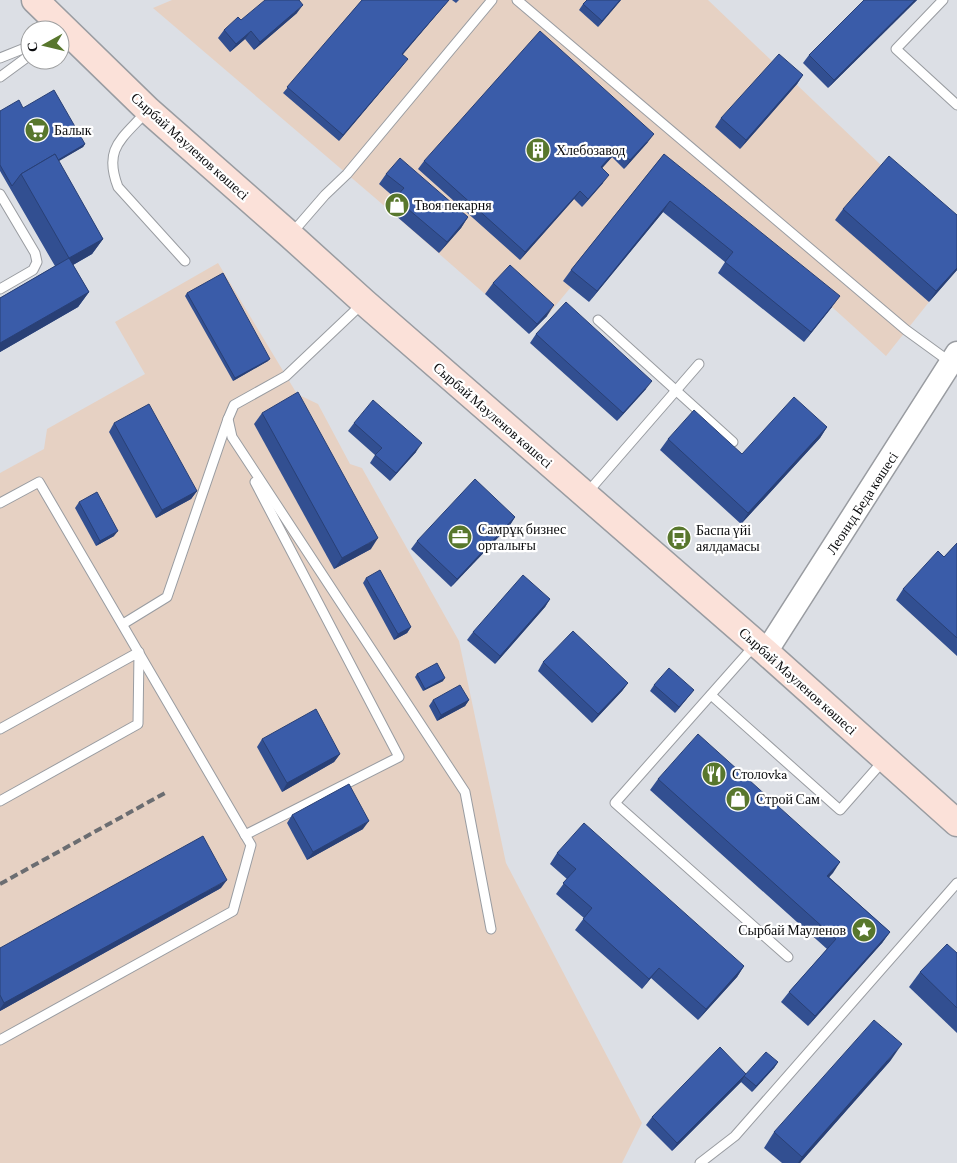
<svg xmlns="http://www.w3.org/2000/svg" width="957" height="1163" font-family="'Crimson Pro',serif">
<rect width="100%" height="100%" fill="#dcdfe5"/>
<g fill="#e6d1c3">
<polygon points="172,0 708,0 882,166 929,302 886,356 832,307 657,165 564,281 571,287 547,316 503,276 485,294 388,209 153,8"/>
<polygon points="218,263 297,394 318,404 350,464 362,468 459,641 506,863 642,1123 622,1163 0,1163 0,473 44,449 47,429 145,374 115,322"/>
</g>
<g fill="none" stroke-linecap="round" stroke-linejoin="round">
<defs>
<g id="service">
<polyline points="517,0 906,330 950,362"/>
<polyline points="943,0 896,49 957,105"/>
<polyline points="0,58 30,46"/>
<polyline points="0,77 30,55"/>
<path d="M146,112C122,139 103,148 118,187L185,261"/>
<polyline points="0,194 35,253 37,262 33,270 0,289"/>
<polyline points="292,233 325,195 347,174 492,0"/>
<polyline points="363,303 286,376 234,405 228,419 232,437 465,792 491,929"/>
<polyline points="598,320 733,442"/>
<polyline points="587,493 699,364"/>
<polyline points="0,503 39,482 251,845 233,911 0,1040"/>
<polyline points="123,624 167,597 228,419"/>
<polyline points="754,646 615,803 788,957"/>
<polyline points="711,695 840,810 883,761"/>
<polyline points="0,729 139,652 138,724 0,801"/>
<polyline points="245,835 399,757 255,482"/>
<polyline points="700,1163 735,1136 957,883"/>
</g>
<polyline id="tertiary" points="766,652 957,353"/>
<polyline id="secondary" points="35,0 148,110 290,235 364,302 766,652 957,823"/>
</defs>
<use href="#service" stroke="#999ca1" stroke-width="11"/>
<use href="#tertiary" stroke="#999ca1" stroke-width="25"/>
<use href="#secondary" stroke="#999ca1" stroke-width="29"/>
<use href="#service" stroke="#fff" stroke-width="9"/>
<use href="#tertiary" stroke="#fff" stroke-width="22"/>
<use href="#secondary" stroke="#fbe1d9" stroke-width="26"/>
<polyline stroke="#6b6d71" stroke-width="4" stroke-dasharray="8 4" stroke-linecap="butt" points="0,884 165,793"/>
</g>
<g fill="#324f91">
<polygon points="362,0 449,0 403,54 404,64 339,141 283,93"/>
<polygon points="452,0 459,0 456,3"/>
<polygon points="621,0 598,27 579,10 583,4"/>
<polygon points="864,0 917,0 828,88 803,63 809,55"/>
<polygon points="297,13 254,50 245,39 230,52 218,38 224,30 241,20"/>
<polygon points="803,75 797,84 740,149 715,127 721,118"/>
<polygon points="23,108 85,144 83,147 58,161 103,239 92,254 73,265 89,292 78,307 0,352 0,298 55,266 0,171 0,111"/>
<polygon points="648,142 624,169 612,157 602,168 603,183 582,207 574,199 520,260 418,169 424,161"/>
<polygon points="664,154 832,307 804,342 718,273 725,262 663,212 589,302 563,281 571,270"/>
<polygon points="386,174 468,217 461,228 439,253 388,209 395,198 379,184"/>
<polygon points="843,209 957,215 957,270 929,302 835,220"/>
<polygon points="493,283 547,316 529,334 485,294"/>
<polygon points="187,293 268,361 233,381 185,296"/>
<polygon points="536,334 646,389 617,421 530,343"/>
<polygon points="262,413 371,549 334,569 254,424"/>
<polygon points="114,423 197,491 191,499 156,518 109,432"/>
<polygon points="354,423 416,452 390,481 370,463 375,455 348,431"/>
<polygon points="827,427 820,438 741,524 660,450 668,439 742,454"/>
<polygon points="79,502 114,536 96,546 75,508"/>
<polygon points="515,517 510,525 451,587 411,549 417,541"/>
<polygon points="957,543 957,656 896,600 903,589 944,557"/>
<polygon points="366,578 411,627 407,633 394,640 363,583"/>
<polygon points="550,599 545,607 495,664 467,640 473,632"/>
<polygon points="543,662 628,683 622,691 592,723 538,671"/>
<polygon points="417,674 443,681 423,691 415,677"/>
<polygon points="654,685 694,690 675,713 650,691"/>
<polygon points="433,700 469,700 465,706 437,721 429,706"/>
<polygon points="262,739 340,754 334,762 282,792 257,747"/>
<polygon points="658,779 840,862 829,877 890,932 882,943 808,1026 781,1002 789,992 827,949 650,790"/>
<polygon points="292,815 363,829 307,860 287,823"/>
<polygon points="557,853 744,966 737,977 698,1020 651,978 642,989 575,930 584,918 556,894 567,879 550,864"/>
<polygon points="221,888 0,1011 0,948"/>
<polygon points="957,953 957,1033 909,987 920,972"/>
<polygon points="891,1060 800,1163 782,1163 764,1148 774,1132"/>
<polygon points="778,1062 774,1068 752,1092 741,1082 672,1151 646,1125 652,1117"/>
</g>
<g fill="#294076">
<polygon points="449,0 398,60 402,54"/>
<polygon points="620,0 621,0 598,27 602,21"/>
<polygon points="915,0 917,0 828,88 834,80"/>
<polygon points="303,5 297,13 254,50 260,42"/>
<polygon points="251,31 245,39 230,52 236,44"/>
<polygon points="408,59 404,64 339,141 343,135"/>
<polygon points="803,75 797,84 740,149 746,140"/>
<polygon points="654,134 648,142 624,169 630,160"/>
<polygon points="85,144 83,147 25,181 24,179"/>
<polygon points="617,149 612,157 595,176 601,167"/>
<polygon points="609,175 603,183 582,207 588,199"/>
<polygon points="580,191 574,199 520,260 525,252"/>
<polygon points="670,201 663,212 589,302 597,291"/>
<polygon points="468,217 461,228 439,253 447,242"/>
<polygon points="103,239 92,254 59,273 69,258"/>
<polygon points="957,268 957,270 929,302 936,291"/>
<polygon points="89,292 78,307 0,352 0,343"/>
<polygon points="840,296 832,307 804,342 811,332"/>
<polygon points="554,305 547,316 529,334 537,324"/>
<polygon points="270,359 268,361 233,381 235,378"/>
<polygon points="652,381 646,389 617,421 623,413"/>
<polygon points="827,427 820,438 741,524 748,513"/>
<polygon points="422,443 416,452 390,481 396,473"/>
<polygon points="197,491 191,499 156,518 162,510"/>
<polygon points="515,517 510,525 451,587 457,579"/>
<polygon points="118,531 114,536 96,546 100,541"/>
<polygon points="378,538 371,549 334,569 342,558"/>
<polygon points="550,599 545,607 495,664 500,656"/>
<polygon points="411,627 407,633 394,640 398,634"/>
<polygon points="445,678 443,681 423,691 425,689"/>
<polygon points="628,683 622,691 592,723 598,714"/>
<polygon points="694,690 690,695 675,713 679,707"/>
<polygon points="469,700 465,706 437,721 441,715"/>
<polygon points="340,754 334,762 282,792 287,783"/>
<polygon points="369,821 363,829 307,860 313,852"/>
<polygon points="840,862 833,873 820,887 827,876"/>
<polygon points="227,880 221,888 0,1011 0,1009 4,1003"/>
<polygon points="890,932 882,943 808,1026 815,1016"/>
<polygon points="744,966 737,977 698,1020 706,1009"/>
<polygon points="659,968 651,978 642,989 649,979"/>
<polygon points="902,1044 891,1060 800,1163 798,1163 802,1157"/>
<polygon points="778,1062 774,1068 752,1092 756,1086"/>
<polygon points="746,1074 741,1082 672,1151 677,1143"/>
</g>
<g fill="#3a5ca9" stroke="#294076">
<polygon points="265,0 299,0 303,5 260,42 251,31 236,44 224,30 238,17 241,20"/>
<polygon points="362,0 449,0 402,54 408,59 343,135 287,87"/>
<polygon points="587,0 620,0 602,21 583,4"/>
<polygon points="864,0 915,0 834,80 809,55"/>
<polygon points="540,31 654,134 630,160 617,149 601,167 609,175 588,199 580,191 525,252 424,161"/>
<polygon points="779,54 803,75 746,140 721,118"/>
<polygon points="54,90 85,144 58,160 55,154 21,174 12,186 0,165 0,111 19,100 23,108"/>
<polygon points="55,154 103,239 69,258 21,174"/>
<polygon points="664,154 840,296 811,332 725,262 733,252 670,201 597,291 571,270"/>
<polygon points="889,156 957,215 957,268 936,291 843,209"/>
<polygon points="400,158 468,217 447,242 395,198 404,188 386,174"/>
<polygon points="69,258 89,292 0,343 0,298"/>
<polygon points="510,265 554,305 537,324 493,283"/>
<polygon points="223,273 270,359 235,378 187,293"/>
<polygon points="566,302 652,381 623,413 536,334"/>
<polygon points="298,392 378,538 342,558 262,413"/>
<polygon points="794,397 827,427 748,513 668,439 694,410 742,454"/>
<polygon points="373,400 422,443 396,473 375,455 382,448 354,423"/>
<polygon points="149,404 197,491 162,510 114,423"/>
<polygon points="475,479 515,517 457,579 417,541"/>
<polygon points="97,492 118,531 100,541 79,502"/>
<polygon points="957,543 957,638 903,589 938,551 944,557"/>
<polygon points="380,570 411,627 398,634 366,578"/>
<polygon points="523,575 550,599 500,656 473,632"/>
<polygon points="573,631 628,683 598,714 543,662"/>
<polygon points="437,663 445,678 425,689 417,674"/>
<polygon points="669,668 694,690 679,707 654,685"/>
<polygon points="460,685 469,700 441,715 433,700"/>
<polygon points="316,709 340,754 287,783 262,739"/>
<polygon points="698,734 840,862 827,876 890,932 815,1016 789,992 836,939 658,779"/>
<polygon points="349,784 369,821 313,852 292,815"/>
<polygon points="584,823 744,966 706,1009 659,968 649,979 583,919 592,908 563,883 576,869 557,853"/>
<polygon points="203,836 227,880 4,1003 0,995 0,948"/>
<polygon points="947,944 957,953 957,1008 920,972"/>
<polygon points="874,1020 902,1044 802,1157 774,1132"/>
<polygon points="720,1047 746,1074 677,1143 652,1117"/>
<polygon points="766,1052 778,1062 756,1086 744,1076"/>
</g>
<defs>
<symbol id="supermarket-disc" viewBox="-11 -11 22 22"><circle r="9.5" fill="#58772d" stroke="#fff"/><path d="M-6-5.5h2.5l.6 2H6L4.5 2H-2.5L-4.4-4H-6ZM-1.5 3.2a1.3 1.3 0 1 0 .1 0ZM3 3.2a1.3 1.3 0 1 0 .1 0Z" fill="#fff"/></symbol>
<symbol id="building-disc" viewBox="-11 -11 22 22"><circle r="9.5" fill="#58772d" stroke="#fff"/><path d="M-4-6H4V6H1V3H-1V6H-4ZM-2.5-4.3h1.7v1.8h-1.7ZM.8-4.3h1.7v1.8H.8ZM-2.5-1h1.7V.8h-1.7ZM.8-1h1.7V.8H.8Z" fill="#fff"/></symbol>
<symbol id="shop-disc" viewBox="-11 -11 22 22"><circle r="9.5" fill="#58772d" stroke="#fff"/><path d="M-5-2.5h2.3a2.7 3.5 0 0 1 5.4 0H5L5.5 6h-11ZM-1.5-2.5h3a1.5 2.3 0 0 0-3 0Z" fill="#fff"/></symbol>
<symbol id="office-disc" viewBox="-11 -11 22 22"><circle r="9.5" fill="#58772d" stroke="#fff"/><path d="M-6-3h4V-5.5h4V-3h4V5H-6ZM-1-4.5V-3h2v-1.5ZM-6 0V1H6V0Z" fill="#fff"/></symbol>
<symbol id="bus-disc" viewBox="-11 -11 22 22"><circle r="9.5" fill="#58772d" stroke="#fff"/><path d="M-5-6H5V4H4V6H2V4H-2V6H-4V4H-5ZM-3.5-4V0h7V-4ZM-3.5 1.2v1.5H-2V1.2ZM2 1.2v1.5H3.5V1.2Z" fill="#fff"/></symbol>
<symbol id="restaurant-disc" viewBox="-11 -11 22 22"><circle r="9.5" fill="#58772d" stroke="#fff"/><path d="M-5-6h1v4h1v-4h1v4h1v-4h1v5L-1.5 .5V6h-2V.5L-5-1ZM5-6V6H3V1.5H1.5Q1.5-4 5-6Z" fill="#fff"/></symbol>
<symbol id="sight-disc" viewBox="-11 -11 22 22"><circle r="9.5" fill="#58772d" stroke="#fff"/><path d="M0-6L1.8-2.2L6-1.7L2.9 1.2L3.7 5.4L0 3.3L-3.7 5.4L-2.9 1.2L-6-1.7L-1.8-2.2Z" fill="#fff"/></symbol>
</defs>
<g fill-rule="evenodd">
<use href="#supermarket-disc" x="23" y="116" width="28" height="28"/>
<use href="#building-disc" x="524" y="136" width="28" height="28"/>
<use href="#shop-disc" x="383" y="191" width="28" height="28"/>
<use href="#office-disc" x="446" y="523" width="28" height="28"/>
<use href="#bus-disc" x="665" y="524" width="28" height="28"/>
<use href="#restaurant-disc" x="700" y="760" width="28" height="28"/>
<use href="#shop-disc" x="724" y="785" width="28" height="28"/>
<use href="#sight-disc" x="850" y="916" width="28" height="28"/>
</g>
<g text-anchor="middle" stroke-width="4.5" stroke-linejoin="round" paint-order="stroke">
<g font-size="14" fill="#0b0c0e" stroke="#fff" text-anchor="start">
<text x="54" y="135">Балык</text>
<text x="556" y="155">Хлебозавод</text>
<text x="414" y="210">Твоя пекарня</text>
<text x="478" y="534">Самрұқ бизнес<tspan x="478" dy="16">орталығы</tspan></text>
<text x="696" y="535">Баспа үйі<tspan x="696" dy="16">аялдамасы</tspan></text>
<text x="732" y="779">Столоvka</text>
<text x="756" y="804">Строй Сам</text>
<text x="846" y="935" text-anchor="end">Сырбай Мауленов</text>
</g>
<g font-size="14" fill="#0b0c0e" stroke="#fff">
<text transform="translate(190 146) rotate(42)" y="5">Сырбай Мәуленов көшесі</text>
<text transform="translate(493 415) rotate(41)" y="5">Сырбай Мәуленов көшесі</text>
<text transform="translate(862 503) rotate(-57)" y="5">Леонид Беда көшесі</text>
<text transform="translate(798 681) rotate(42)" y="5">Сырбай Мәуленов көшесі</text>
</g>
</g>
<g transform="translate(45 45) rotate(262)"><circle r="24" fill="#ffffff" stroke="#9d9e9f"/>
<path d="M0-4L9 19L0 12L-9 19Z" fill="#58772d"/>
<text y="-8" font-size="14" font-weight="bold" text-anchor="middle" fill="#0b0c0e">С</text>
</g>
</svg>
